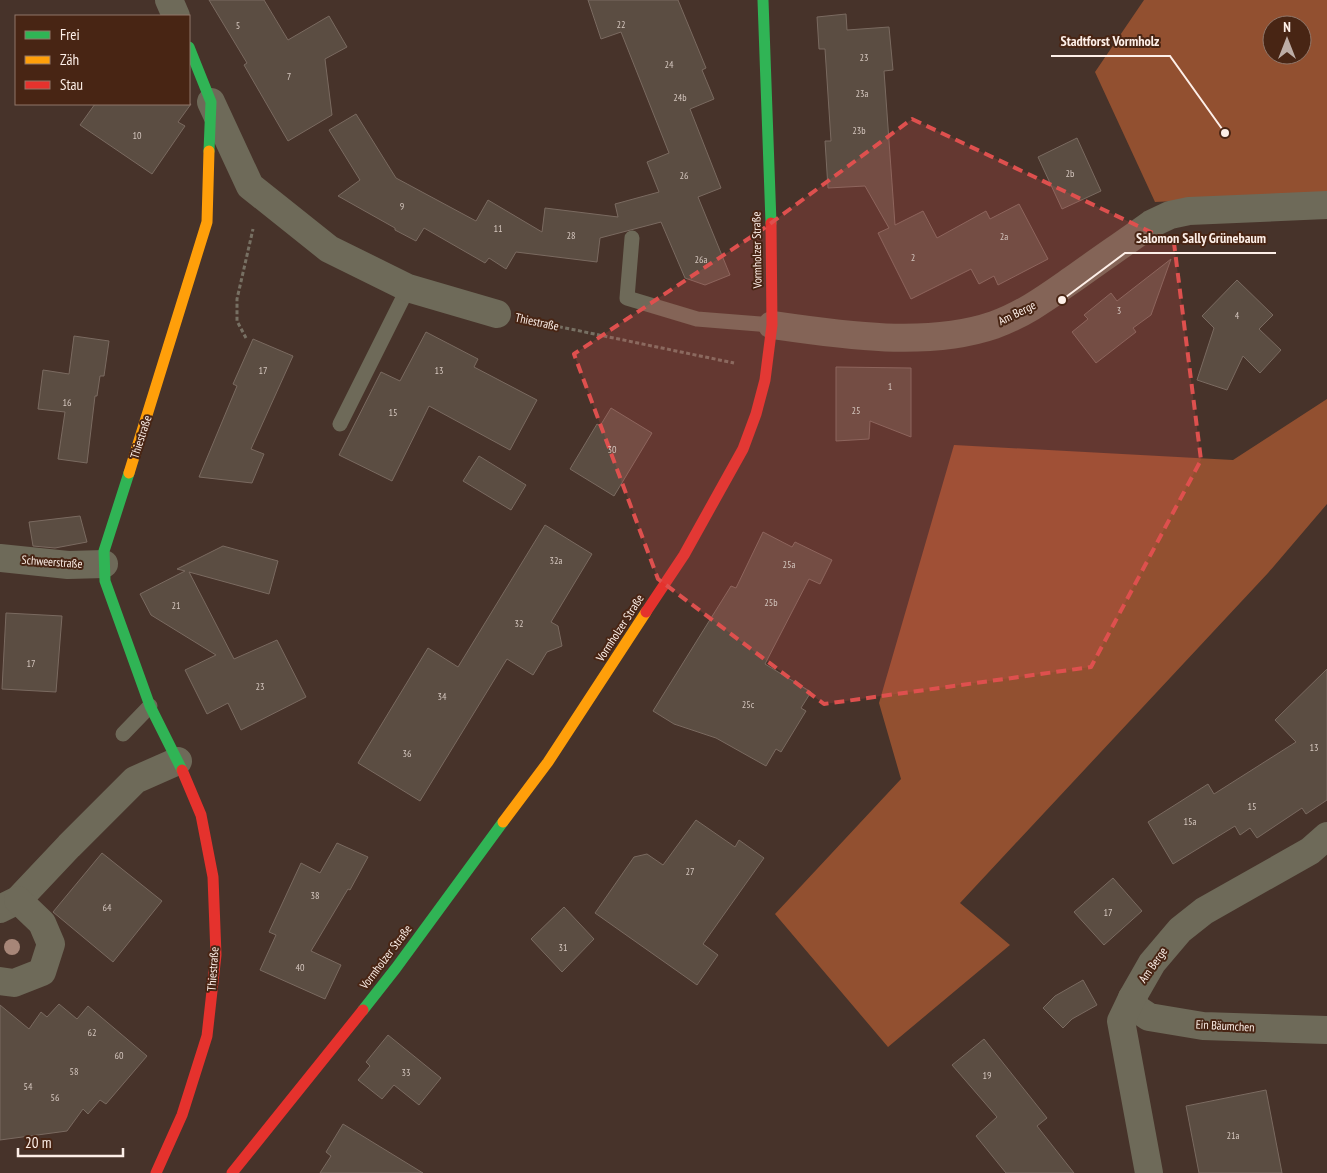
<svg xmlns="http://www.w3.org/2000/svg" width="1327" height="1173" font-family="'PT Sans Narrow',sans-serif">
<rect width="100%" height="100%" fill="#47332a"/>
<g fill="#925030" fill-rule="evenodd">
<path d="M1144,0H1327V194L1155,202L1095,72ZM1272,25H1302V55H1272Z"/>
<polygon points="1327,399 1327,504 1268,573 960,903 1010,945 888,1047 775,914 901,779 879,703 954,445 1233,460"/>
</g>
<g fill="#5b4d42" stroke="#7a6a60">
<polygon points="209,0 264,0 288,40 329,16 347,47 325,59 332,115 288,141 244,65 247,63"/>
<polygon points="588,0 678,0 706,68 702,70 714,99 690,109 721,188 698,197 730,275 705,285 685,278 661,222 600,238 597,262 516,252 506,269 489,258 485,263 424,228 416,241 395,230 395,228 338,196 360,180 329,130 356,114 396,178 476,221 488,200 542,232 545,208 618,217 615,204 659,192 647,162 669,153 621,32 601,39"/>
<polygon points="846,14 847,30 889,27 893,70 884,71 895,225 923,211 937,238 986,211 990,219 1019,204 1048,259 998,285 994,276 979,284 971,269 911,299 878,233 889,228 865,186 828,188 825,141 831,141 825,49 819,49 817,17"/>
<polygon points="95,104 191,104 178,122 185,126 152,174 80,125"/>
<polygon points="1077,138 1101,191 1062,209 1038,157"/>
<polygon points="1171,259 1151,315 1133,328 1136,332 1096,363 1072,332 1088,319 1084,315 1111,293 1117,301"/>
<polygon points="1237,280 1273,315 1259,329 1281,350 1260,373 1243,356 1227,390 1197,380 1214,328 1202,316"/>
<polygon points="426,332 478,359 474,367 537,400 510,450 429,406 392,481 339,455 381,372 400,381"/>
<polygon points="74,336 109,341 104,376 100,376 97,396 95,396 87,463 58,459 65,412 38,409 43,370 69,374"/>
<polygon points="253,339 293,356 251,449 264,454 252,483 199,477 237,386 233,384"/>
<polygon points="836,367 911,368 911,437 870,421 869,439 836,441"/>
<polygon points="611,408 652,433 614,496 570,469 597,424 600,426"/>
<polygon points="479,456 526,485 511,510 463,481"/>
<polygon points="80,516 87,542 55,548 33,546 29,522"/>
<polygon points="545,525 592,554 551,622 558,626 562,646 547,652 533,675 507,659 420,801 358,763 428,648 458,667"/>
<polygon points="763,532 792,547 795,542 832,560 820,584 809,579 765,664 811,692 801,708 806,711 781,752 776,749 766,766 716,738 674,724 653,711 731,586 736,588"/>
<polygon points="223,546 278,561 269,594 189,572 234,659 277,640 306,697 241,730 228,703 207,714 185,670 216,655 151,615 140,594 185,571 177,569"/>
<polygon points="6,613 62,616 56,692 2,689"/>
<polygon points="1327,669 1327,800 1306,814 1302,808 1257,838 1250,828 1240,835 1235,826 1173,864 1148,822 1208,784 1214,794 1296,742 1275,720"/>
<polygon points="696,820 735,847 739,840 764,858 703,944 718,955 697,985 595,913 634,857 647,854 663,865"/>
<polygon points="337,843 368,857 350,890 348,889 311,951 341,965 325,999 260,970 276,935 269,932 301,863 320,873"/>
<polygon points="102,853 162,901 113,962 53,912"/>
<polygon points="1113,878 1142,911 1104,945 1074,912"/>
<polygon points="564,907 594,939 562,972 531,939"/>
<polygon points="1083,980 1097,1005 1072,1019 1063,1028 1043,1008 1055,996"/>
<polygon points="59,1004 77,1019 88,1006 147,1056 106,1104 100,1100 88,1114 83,1109 67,1131 0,1140 0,1005 29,1029 41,1012 47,1017"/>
<polygon points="388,1035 441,1078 419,1105 394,1085 382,1099 358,1080 370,1066 366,1062"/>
<polygon points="984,1039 1047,1118 1037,1126 1074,1173 1006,1173 976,1136 997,1117 952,1065"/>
<polygon points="1266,1090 1282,1173 1199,1173 1186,1106"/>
<polygon points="343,1124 423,1173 320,1173 331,1156 326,1152"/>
</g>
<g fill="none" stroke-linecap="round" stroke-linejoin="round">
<g stroke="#777063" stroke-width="3" stroke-dasharray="4 2.5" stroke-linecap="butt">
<polyline points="527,320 734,363"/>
<polyline points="246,338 237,321 237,299 253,229"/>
</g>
<g stroke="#6e6a59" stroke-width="15">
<polyline points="632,238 627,298 697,319 772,325"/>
<polyline points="340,424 408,288"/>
<polyline points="123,734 150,706"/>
</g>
<g stroke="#6e6a59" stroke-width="28">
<polyline points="169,0 176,16"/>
<polyline points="211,102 250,186 329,249 408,288 497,314"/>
<path d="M772,325C841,335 927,348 994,325C1025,314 1050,295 1076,277C1101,259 1126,242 1151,224L1170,215L1189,211L1327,205"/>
<polyline points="0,558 68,565 104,564"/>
<polyline points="0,909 18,900 69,846 135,780 178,761"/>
<polyline points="0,981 14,983 42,972 51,944 42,923 18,900"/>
<polyline points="1132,998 1137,1009 1149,1017 1203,1026 1327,1030"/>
<polyline points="1149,1173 1121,1021 1132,998 1152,963 1180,930 1204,911 1310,851 1327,836"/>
</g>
<g stroke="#30b455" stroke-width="11">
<polyline points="763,0 771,223"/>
<polyline points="189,47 211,102 209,151"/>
<polyline points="129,473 104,551 105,581 150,706 182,770"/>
<polyline points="363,1010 396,968 503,822"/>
</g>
<g stroke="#ff9f0a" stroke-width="11">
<polyline points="129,473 207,222 209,151"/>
<polyline points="503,822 548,762 646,612"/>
</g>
<g stroke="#e5322d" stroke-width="11">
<polyline points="646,612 684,555 743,449 756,414 765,380 772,325 771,223"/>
<polyline points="156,1173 182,1115 207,1036 216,955 213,877 201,815 182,770"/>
<polyline points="232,1173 363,1010"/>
</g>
</g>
<circle fill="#a78678" cx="12" cy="947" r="8"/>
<path fill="#de504e" fill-opacity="0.2" stroke="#de504e" stroke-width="4" stroke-dasharray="10 6" stroke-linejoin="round" d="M912,119L1174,243L1201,460L1091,667L824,704L658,579L574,354L763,229Z"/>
<g text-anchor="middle" stroke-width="4" stroke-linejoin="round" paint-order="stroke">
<g font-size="10" fill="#d4c6be">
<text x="621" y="28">22</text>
<text x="238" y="29">5</text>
<text x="864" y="61">23</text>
<text x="669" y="68">24</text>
<text x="289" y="80">7</text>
<text x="862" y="97">23a</text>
<text x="680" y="101">24b</text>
<text x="859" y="134">23b</text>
<text x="137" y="139">10</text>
<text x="1070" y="177">2b</text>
<text x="684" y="179">26</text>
<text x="402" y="210">9</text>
<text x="498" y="232">11</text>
<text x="571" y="239">28</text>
<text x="1004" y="240">2a</text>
<text x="913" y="261">2</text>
<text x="701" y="263">26a</text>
<text x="1119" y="314">3</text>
<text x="1237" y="319">4</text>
<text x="263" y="374">17</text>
<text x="439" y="374">13</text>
<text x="890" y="390">1</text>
<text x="67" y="406">16</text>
<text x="856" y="414">25</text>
<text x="393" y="416">15</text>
<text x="612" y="453">30</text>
<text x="556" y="564">32a</text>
<text x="789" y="568">25a</text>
<text x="771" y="606">25b</text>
<text x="176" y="609">21</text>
<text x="519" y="627">32</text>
<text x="31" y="667">17</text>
<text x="260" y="690">23</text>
<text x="442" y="700">34</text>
<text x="748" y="708">25c</text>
<text x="1314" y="751">13</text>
<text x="407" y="757">36</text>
<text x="1252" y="810">15</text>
<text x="1190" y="825">15a</text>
<text x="690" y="875">27</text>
<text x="315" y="899">38</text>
<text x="107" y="911">64</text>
<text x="1108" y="916">17</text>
<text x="563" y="951">31</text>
<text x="300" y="971">40</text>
<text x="92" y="1036">62</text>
<text x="119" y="1059">60</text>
<text x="74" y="1075">58</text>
<text x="406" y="1076">33</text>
<text x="987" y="1079">19</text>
<text x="28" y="1090">54</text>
<text x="55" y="1101">56</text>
<text x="1233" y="1139">21a</text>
</g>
<g font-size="12" fill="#fdefe8" stroke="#482514">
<text transform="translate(757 250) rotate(-91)" y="4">Vormholzer Straße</text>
<text transform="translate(1017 313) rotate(-26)" y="4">Am Berge</text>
<text transform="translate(537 322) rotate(12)" y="4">Thiestraße</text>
<text transform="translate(141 437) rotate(-72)" y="4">Thiestraße</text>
<text transform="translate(52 562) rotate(4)" y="4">Schweerstraße</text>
<text transform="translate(620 628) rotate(-57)" y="4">Vormholzer Straße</text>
<text transform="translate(386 957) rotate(-53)" y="4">Vormholzer Straße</text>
<text transform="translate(1153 965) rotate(-55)" y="4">Am Berge</text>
<text transform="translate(213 969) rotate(-86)" y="4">Thiestraße</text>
<text transform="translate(1225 1026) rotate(3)" y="4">Ein Bäumchen</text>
</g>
</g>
<path fill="none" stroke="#fdefe8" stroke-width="2" d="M1225 133L1170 56H1051M1062 300L1125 253H1276"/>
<g fill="#fdefe8" stroke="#482514" stroke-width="2">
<circle cx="1225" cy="133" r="5"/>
<circle cx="1062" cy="300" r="5"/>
</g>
<g font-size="14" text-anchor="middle" font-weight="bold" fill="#fdefe8" stroke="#482514" stroke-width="4" stroke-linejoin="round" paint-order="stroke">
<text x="1110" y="46">Stadtforst Vormholz</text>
<text x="1201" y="243">Salomon Sally Grünebaum</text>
</g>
<rect x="15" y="15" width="175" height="90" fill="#482514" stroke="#907669"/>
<rect x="25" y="31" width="25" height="8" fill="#30b455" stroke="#907669"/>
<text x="60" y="40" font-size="15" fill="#fdefe8">Frei</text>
<rect x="25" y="56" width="25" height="8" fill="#ff9f0a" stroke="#907669"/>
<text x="60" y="65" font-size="15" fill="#fdefe8">Zäh</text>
<rect x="25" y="81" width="25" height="8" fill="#e5322d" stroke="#907669"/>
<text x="60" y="90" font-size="15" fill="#fdefe8">Stau</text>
<g transform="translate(1287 40)"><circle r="24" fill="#482514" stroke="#907669"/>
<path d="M0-4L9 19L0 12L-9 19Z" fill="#bdada6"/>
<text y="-8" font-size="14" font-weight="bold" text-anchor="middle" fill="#fdefe8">N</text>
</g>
<path d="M18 1148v8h105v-8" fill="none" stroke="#fdefe8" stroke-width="2.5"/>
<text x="25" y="1148" font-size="15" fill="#fdefe8" stroke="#482514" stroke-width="4" paint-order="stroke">20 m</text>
</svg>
